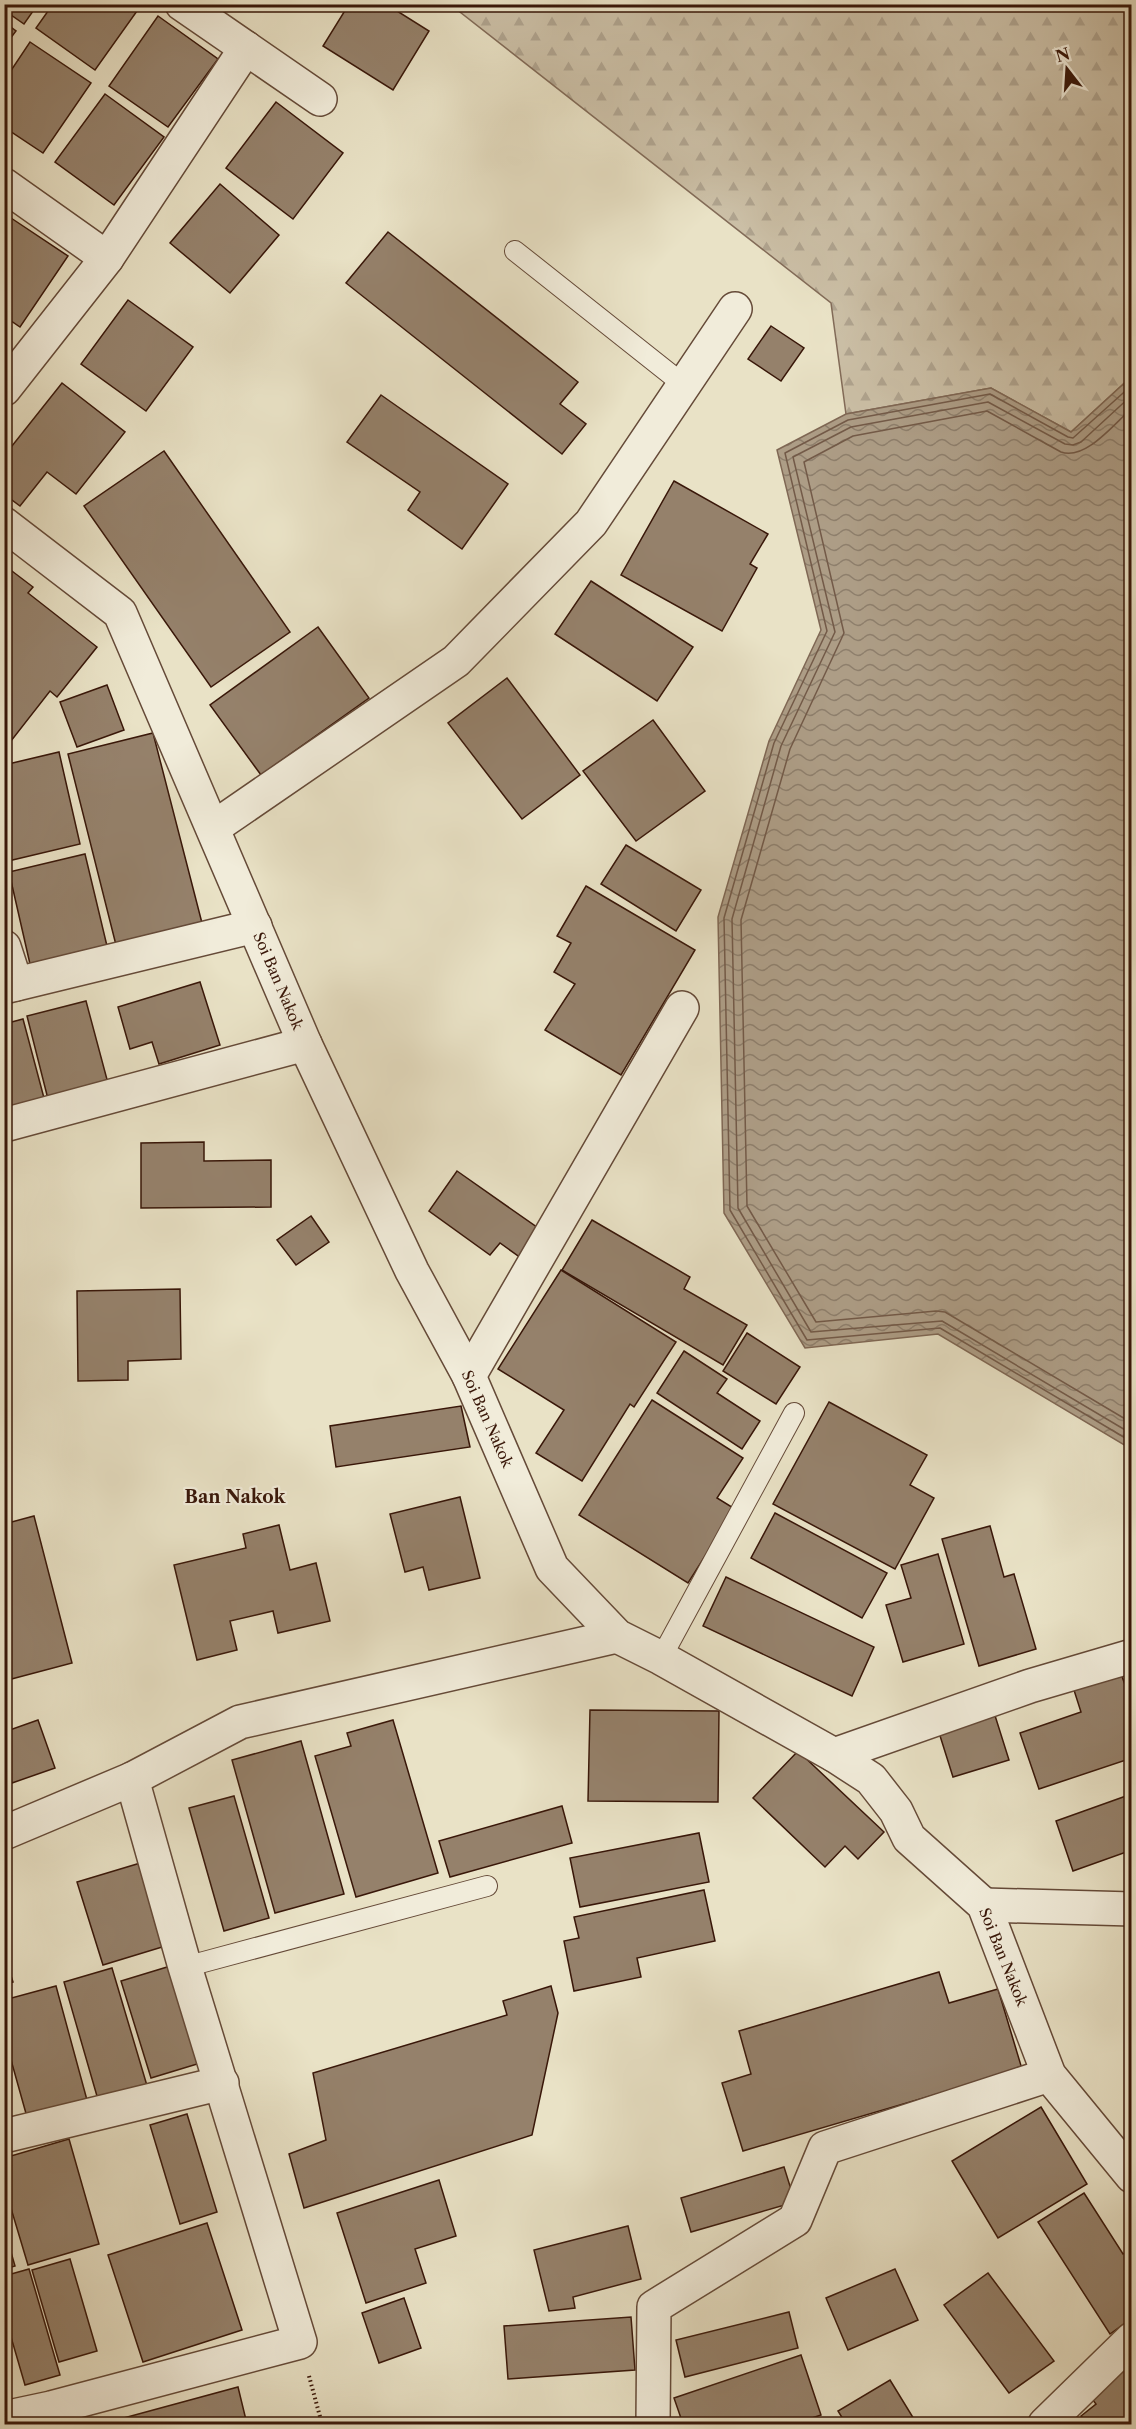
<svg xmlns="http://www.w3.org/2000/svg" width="1136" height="2429" font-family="'Libre Caslon Text',serif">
<defs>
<pattern id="forest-firs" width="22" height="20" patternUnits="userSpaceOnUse" patternTransform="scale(1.5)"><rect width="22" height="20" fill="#cbbfa6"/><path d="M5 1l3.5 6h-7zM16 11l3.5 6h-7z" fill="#afa38e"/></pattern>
<pattern id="water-waves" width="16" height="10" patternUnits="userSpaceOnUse" patternTransform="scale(1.5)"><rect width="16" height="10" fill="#ad9d86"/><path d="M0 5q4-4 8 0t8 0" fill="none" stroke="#8e7f6c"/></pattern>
</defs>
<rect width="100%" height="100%" fill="#e9e2c6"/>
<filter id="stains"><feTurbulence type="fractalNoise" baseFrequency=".00333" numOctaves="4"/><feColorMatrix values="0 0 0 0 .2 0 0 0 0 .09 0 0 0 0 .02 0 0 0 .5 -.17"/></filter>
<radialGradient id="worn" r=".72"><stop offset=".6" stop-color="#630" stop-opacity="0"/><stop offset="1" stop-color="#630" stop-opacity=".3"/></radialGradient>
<polygon fill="url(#forest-firs)" stroke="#826b58" stroke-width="1.5" points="451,5 1131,5 1131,377 1071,432 991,388 846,414 831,303"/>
<polygon fill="url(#water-waves)" stroke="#7f6754" stroke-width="1.5" points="1131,377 1131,1449 938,1334 805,1348 724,1213 718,917 769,741 821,630 777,450 846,414 991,388 1071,432"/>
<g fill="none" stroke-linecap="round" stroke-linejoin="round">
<g stroke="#735a48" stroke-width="1.5">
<polyline points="1132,385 1073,438 1068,437 990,394 848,420 785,453 827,631 774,743 724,918 730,1210 807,1340 940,1328 1132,1442"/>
<polyline points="1132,395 1081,442 1073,445 1065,444 988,402 851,427 793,457 835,632 781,746 732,919 738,1208 811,1332 942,1321 1132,1434"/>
<path d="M1132,408C1114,424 1085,461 1061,452L987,411L853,436L804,462L844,633L790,749L741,920L747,1206L816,1322L936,1311L945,1312L1132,1423"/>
</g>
</g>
<g fill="#95816b" stroke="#391709" stroke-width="1.5">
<polygon points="4,4 38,4 24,24 4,10"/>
<polygon points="53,4 142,4 95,70 36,28"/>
<polygon points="349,4 386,4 429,31 393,90 323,46"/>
<polygon points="158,16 218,59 168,127 109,86"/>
<polygon points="4,22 16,31 4,47"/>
<polygon points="30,42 91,83 43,153 4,127 4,81"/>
<polygon points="105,94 164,137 114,205 55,162"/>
<polygon points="276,102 343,153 293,219 226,168"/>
<polygon points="220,184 279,235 230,293 170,243"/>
<polygon points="8,216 68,256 20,327 4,316 4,220"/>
<polygon points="388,232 578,382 560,404 586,424 562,454 346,283"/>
<polygon points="128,300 193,347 146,411 81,364"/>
<polygon points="771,326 804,348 781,381 748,359"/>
<polygon points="62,383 125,432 76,494 47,472 20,506 4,494 4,456"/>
<polygon points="381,395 508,484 462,549 408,510 420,492 347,442"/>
<polygon points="164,451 290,632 211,687 84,506"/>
<polygon points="674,481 768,534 750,564 757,568 722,631 621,575"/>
<polygon points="4,565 33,587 28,593 97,647 57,697 50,691 11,741 4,735"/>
<polygon points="591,581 693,647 657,701 555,634"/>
<polygon points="318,627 369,698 261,775 210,705"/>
<polygon points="507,678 580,775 522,819 448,723"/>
<polygon points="107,685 124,730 77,747 60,702"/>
<polygon points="653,720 705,791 636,841 583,771"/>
<polygon points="153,733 202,923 116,945 68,754"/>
<polygon points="59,752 80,844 4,862 4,765"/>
<polygon points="626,845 701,890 676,931 601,884"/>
<polygon points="85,854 107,946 30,964 9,872"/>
<polygon points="586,886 695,950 621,1075 545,1030 575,984 554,972 571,943 557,936"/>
<polygon points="200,982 220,1045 159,1064 152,1042 130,1049 118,1007"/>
<polygon points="86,1001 109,1087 49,1103 27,1016"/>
<polygon points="23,1019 44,1098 4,1108 4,1024"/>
<polygon points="204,1142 204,1161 271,1160 271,1207 141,1208 141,1143"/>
<polygon points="457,1171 541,1230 521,1258 500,1243 490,1255 429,1211"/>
<polygon points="311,1216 329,1242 296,1265 277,1240"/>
<polygon points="592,1220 690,1277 684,1289 747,1325 723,1365 562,1270"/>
<polygon points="561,1270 676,1342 634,1407 630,1404 582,1481 536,1453 564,1410 498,1369"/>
<polygon points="180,1289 181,1359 128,1361 128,1380 78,1381 77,1291"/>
<polygon points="747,1333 800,1367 776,1404 723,1371"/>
<polygon points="684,1351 727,1379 717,1393 760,1421 742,1449 657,1393"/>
<polygon points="652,1400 743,1458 717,1498 735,1509 688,1583 579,1515"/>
<polygon points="829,1402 927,1455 910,1485 934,1498 895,1569 773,1504"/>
<polygon points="461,1406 470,1447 336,1467 330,1426"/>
<polygon points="460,1497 480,1578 429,1590 423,1567 405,1572 390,1514"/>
<polygon points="775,1513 887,1573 862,1618 751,1558"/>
<polygon points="34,1516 72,1663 4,1681 4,1524"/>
<polygon points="279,1525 290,1570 316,1563 330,1621 278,1633 273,1611 230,1621 237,1650 197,1660 174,1565 246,1548 243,1534"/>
<polygon points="990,1526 1004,1577 1014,1574 1036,1649 979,1666 942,1539"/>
<polygon points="938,1554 964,1644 903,1662 886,1605 911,1598 901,1565"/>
<polygon points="726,1577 874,1647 852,1696 703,1626"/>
<polygon points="1120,1671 1132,1704 1132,1758 1039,1789 1020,1733 1081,1712 1073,1687"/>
<polygon points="992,1706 1009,1760 953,1777 936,1723"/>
<polygon points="590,1710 719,1711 718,1802 588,1801"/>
<polygon points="38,1720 55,1768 12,1783 4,1760 4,1732"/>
<polygon points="393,1720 438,1873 356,1897 315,1756 351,1746 347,1733"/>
<polygon points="301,1741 344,1894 275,1913 232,1760"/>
<polygon points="798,1751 884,1832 858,1859 845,1846 825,1867 753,1798"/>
<polygon points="234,1796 269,1918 224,1931 189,1808"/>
<polygon points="1126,1796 1132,1811 1132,1850 1073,1871 1056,1821"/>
<polygon points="562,1806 572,1843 450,1877 439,1841"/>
<polygon points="699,1833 709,1882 580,1907 570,1858"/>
<polygon points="147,1861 172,1944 103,1965 77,1882"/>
<polygon points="704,1890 715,1941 637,1958 641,1977 574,1991 564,1941 579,1938 574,1917"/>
<polygon points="4,1954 13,1982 4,1985"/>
<polygon points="177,1964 207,2061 151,2078 121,1981"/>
<polygon points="112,1968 148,2089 99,2103 64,1982"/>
<polygon points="939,1972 949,2003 998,1989 1022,2069 743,2151 722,2083 751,2074 739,2031"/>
<polygon points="56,1986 87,2100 27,2117 4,2035 4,2000"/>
<polygon points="551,1986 558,2013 532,2135 304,2208 289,2154 326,2140 313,2073 507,2015 503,2001"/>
<polygon points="1041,2107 1087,2184 998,2238 952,2161"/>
<polygon points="187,2114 217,2212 180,2224 150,2125"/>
<polygon points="1132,2114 1132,2143 1125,2116"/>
<polygon points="69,2139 99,2244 28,2265 4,2185 4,2158"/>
<polygon points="784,2167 795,2202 691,2232 681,2198"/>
<polygon points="439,2180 456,2236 415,2249 426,2283 366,2303 337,2213"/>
<polygon points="1084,2193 1123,2254 1132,2248 1132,2318 1110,2334 1038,2222"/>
<polygon points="207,2223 242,2330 143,2362 108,2255"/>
<polygon points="628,2226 641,2279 573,2297 575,2308 549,2311 534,2250"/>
<polygon points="4,2228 15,2266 4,2269"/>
<polygon points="70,2259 97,2351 59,2362 32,2270"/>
<polygon points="29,2269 60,2375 25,2385 4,2313 4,2276"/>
<polygon points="895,2269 918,2320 848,2350 826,2298"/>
<polygon points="988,2273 1054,2361 1009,2393 944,2305"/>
<polygon points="404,2298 421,2348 379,2363 362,2313"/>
<polygon points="789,2312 798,2348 685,2377 676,2340"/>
<polygon points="631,2317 635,2370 508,2379 504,2326"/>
<polygon points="4,2339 10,2357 4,2358"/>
<polygon points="801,2355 821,2415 794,2424 683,2424 674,2398"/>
<polygon points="1132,2356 1132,2424 1088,2424 1081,2416 1096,2404 1086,2391"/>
<polygon points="890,2380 917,2424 846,2424 838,2411"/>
<polygon points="238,2387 247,2424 122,2424 120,2419"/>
</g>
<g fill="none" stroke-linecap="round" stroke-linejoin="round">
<defs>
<g id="service">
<polyline points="515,251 684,385"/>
<polyline points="661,1658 794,1413"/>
<polyline points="185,1967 487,1886"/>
</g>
<g id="minor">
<polyline points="182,4 320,99"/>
<polyline points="4,185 107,258"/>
<polyline points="4,389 107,258 246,48"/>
<polyline points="4,524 120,613 305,1044 412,1271 469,1376 552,1568 617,1636 661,1658 834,1755 871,1779 896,1811 909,1838 984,1905 1049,2075 1132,2176"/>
<polyline points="213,828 456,661 591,523 735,309"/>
<polyline points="4,947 16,984"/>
<polyline points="4,987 255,926"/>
<polyline points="4,1125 305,1044"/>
<polyline points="469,1376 682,1008"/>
<polyline points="834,1755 1030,1686 1132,1656"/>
<polyline points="4,1833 132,1779 240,1722 617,1636"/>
<polyline points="984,1905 1132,1909"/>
<polyline points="4,2136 222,2083"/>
<polyline points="4,2418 51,2408 300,2342 185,1967 132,1779"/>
<polyline points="653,2424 654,2307 795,2220 825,2148 1049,2075"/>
<polyline points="1045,2424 1132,2339"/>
</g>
</defs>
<use href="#service" stroke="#654a38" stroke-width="22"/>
<use href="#minor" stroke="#654a38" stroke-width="36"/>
<polyline stroke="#391709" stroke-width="4" stroke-dasharray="1.5 3" stroke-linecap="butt" points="309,2376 322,2424"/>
<use href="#service" stroke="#f1ecda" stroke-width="20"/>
<use href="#minor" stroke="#f1ecda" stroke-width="33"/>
</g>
<g text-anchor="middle" stroke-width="4.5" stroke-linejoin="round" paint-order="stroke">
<g font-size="15" fill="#391709" stroke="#f1ecda">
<text transform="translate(278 981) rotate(67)" y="5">Soi Ban Nakok</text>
<text transform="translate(487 1419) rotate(66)" y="5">Soi Ban Nakok</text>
<text transform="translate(1003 1957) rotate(68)" y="5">Soi Ban Nakok</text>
</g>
<g font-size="18" font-weight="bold" fill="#391709" stroke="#f1ecda">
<text x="235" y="1503">Ban Nakok</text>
</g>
</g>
<rect width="1136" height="2429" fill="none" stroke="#e9e2c6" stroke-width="24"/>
<rect x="6" y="6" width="1124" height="2417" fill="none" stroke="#391709" stroke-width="3"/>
<rect x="12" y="12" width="1112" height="2405" fill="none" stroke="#391709" stroke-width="1.5"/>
<g transform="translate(1067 69) rotate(343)" stroke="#f1ecda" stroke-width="4.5" paint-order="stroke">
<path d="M0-4.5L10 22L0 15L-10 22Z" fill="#391709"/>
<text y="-9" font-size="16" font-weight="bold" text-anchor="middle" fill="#391709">N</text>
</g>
<rect width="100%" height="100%" filter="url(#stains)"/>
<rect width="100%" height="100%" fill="url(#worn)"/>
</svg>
